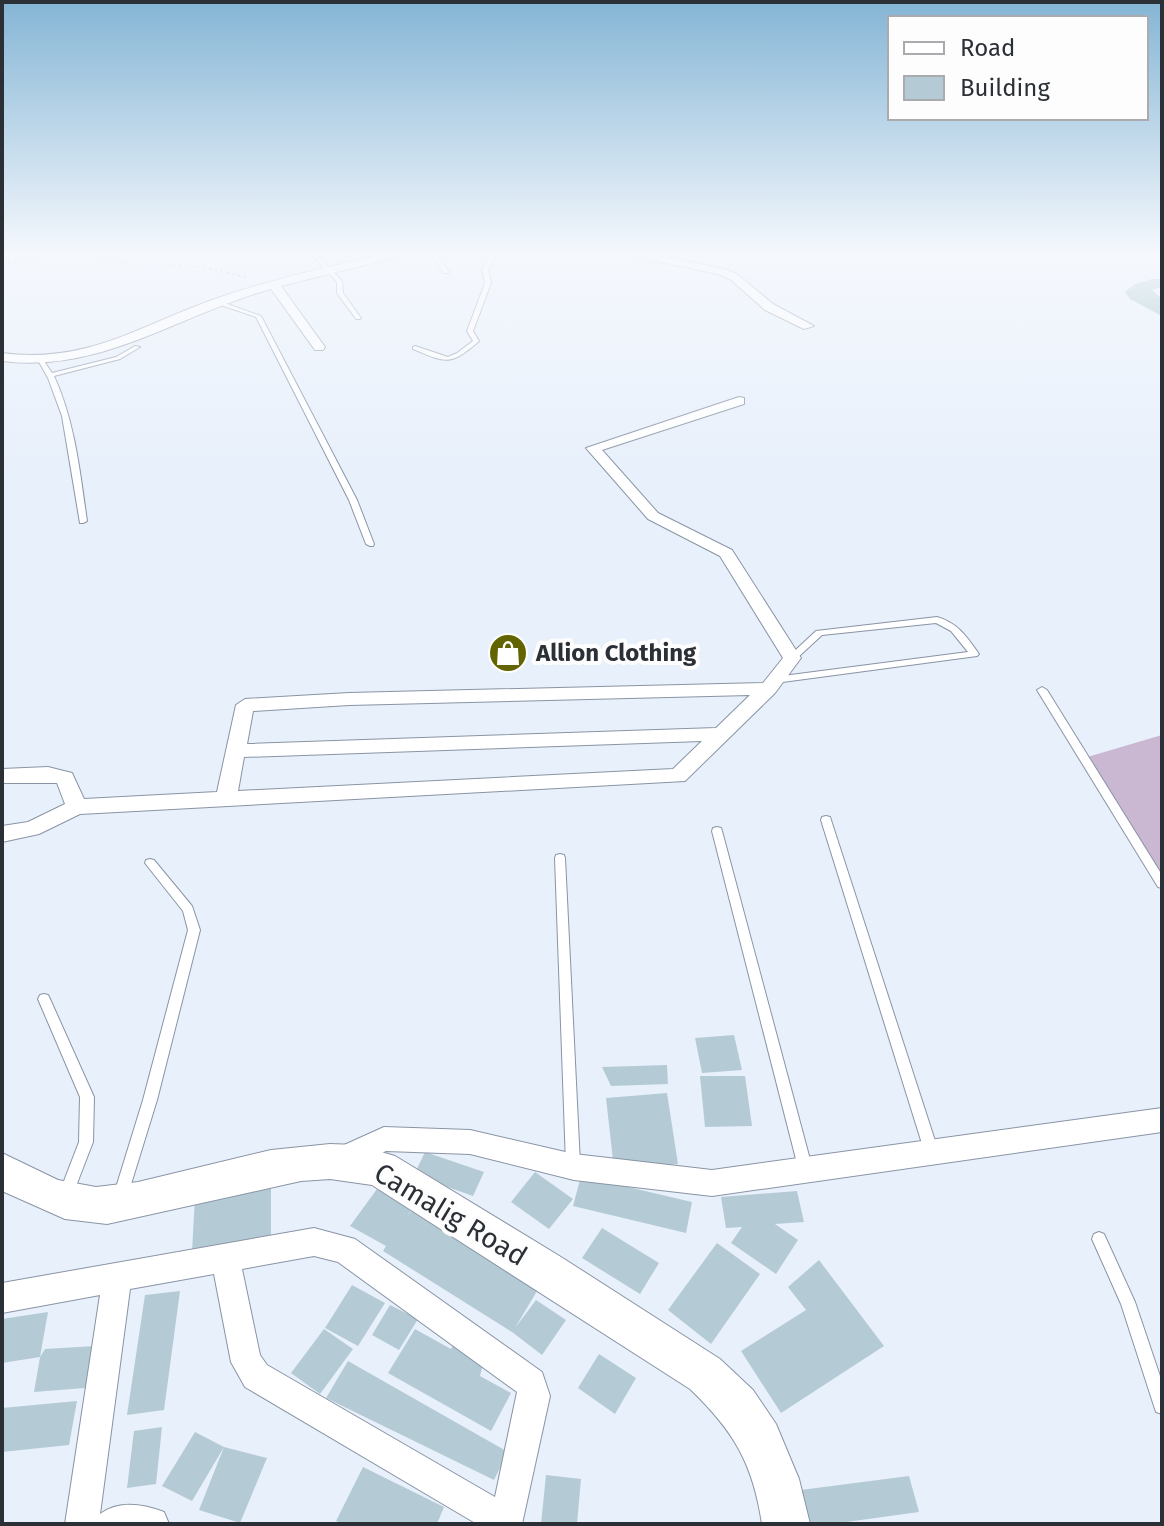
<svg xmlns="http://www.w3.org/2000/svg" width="1164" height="1526" font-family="'Fira Sans',sans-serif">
<rect width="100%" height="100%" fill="#e8f0fb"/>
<polygon fill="#cab7d2" points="1162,735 1162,881 1084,758"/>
<polygon fill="#8eb6b8" points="1152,279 1162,279 1162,287 1152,290 1162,299 1162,316 1130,299 1125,292 1135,284"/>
<g fill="#b4cbd6">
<polygon points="734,1035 742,1070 702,1073 695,1038"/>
<polygon points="667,1065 668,1084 611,1086 602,1067"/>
<polygon points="700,1076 745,1076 752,1126 705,1127"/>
<polygon points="667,1093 678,1164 614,1169 606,1098"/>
<polygon points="425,1152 484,1172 473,1196 414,1175"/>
<polygon points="535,1172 573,1199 549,1229 511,1202"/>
<polygon points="581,1176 692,1202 686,1233 573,1206"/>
<polygon points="271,1184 271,1239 192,1252 195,1196"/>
<polygon points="377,1189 412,1208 406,1219 412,1209 540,1286 515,1328 536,1300 566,1320 542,1355 512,1332 383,1251 386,1246 350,1226"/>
<polygon points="797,1191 804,1222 775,1224 798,1240 776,1274 731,1243 742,1227 726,1228 721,1197"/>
<polygon points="602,1228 659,1263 640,1294 582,1258"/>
<polygon points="717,1243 760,1274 711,1344 668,1310"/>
<polygon points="819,1260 884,1346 781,1413 741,1351 806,1310 788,1287"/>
<polygon points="352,1285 385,1303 358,1346 325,1328"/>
<polygon points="180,1291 164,1410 127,1415 145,1295"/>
<polygon points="390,1305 418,1319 399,1350 372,1335"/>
<polygon points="48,1312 40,1357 2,1363 2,1319"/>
<polygon points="324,1329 353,1349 320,1394 291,1373"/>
<polygon points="415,1329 451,1349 456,1340 484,1361 480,1376 511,1393 491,1431 388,1373"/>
<polygon points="95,1346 85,1388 34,1392 40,1357 45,1349"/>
<polygon points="599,1354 636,1378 615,1414 578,1388"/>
<polygon points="348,1361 508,1452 494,1480 326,1398"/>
<polygon points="77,1401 69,1445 2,1452 2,1408"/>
<polygon points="162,1427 156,1484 127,1488 134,1431"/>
<polygon points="195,1432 224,1447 192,1501 162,1486"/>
<polygon points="224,1447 267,1458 240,1523 199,1510"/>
<polygon points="363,1467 444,1507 437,1524 342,1524 336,1521"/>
<polygon points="546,1475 581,1479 577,1524 541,1524"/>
<polygon points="909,1476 919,1512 832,1524 800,1524 793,1491"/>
</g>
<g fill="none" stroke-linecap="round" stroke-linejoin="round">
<defs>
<g id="lane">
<polygon points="313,256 318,256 342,281 343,293 361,318 360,319 356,319 337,293 337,282"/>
<polygon points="433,256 438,256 449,272 448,273 444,273"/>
<path d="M491,256H496L488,269L491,283L473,331L479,341L478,342C450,366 446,363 413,349V347L415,346L448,357L457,353L473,341L467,331L485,283L482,269Z"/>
<polygon points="215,301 219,301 261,316 357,500 374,544 373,546 370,546 366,544 349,500 256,317 215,303"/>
<path d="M135,346L140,347L120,359L54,376C75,422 80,472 87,521L83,523H80L62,416L48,378L39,362L44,361L52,373L116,357Z"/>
<path d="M937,617C958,623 967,637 979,654L977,656L775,683L770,680L775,677L968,652L951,631L936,623L822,635L795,660H789L787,658L816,631Z"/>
<polygon points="1042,687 1047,690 1162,875 1162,888 1158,887 1037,690"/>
<polygon points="826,816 830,817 831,820 938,1150 936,1154 931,1156 926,1154 924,1150 821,820 822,817"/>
<polygon points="717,827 721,828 722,831 812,1167 810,1171 805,1173 800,1171 798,1167 712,831 713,828"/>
<polygon points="560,854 564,855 565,858 580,1164 578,1168 573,1170 568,1168 566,1164 555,858 556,855"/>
<polygon points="150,859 154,860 192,906 200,930 157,1100 128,1194 126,1199 121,1201 116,1199 114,1194 143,1100 188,930 183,911 145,863 146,860"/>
<polygon points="44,994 48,995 50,999 94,1097 93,1142 71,1199 66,1201 61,1199 59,1194 79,1142 80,1097 38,999 40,995"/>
<polygon points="1099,1232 1104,1234 1135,1302 1162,1382 1162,1414 1156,1412 1154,1406 1121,1304 1092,1239 1094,1234"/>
</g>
<g id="street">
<path d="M378,256H400L281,286L325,347L323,350H315L271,289C180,314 100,374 2,361V353C86,364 137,327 212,300C266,281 322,268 378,256Z"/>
<polygon points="633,256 658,256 725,269 738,275 773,304 814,326 804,329 765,310 730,279 718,274"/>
<path d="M739,397L744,398V404L602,450L658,513L732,550L801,658L775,693L685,781L80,814L39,834L2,842V826L28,822L65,804L57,783H2V769L48,767L72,773L84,799L217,792L236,705L245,699L349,693L763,683L783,658L720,556L648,519L586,448ZM750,695L716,728L247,744L253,711L349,705ZM702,741L673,769L238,791L244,757Z"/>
<polygon points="1162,1108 1162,1132 712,1196 574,1180 470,1154 386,1151 343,1172 333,1168 329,1159 333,1150 384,1127 470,1130 574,1154 712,1170"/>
<path d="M314,1228L355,1239L542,1372L550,1396L522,1524H477L245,1387L231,1362L214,1274L130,1289L100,1514C119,1500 143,1504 164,1512L169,1524H65L100,1295L2,1313V1283ZM314,1256L338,1262L517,1392L495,1497L267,1365L260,1355L242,1269Z"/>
</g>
<path id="secondary" d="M330,1144L357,1145L395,1156L561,1257L720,1359L753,1390L776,1424L799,1479L810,1524H762C753,1464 734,1431 690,1389L372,1185L330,1179L301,1181L107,1224L65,1219L2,1191V1153L58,1180L96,1187L138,1182L271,1150Z"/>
</defs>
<use href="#lane" stroke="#8994a5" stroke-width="2"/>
<use href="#street" stroke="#8994a5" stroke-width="2"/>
<use href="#secondary" stroke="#8994a5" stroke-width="2"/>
<g stroke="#959ca5" stroke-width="2" stroke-dasharray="2 4" stroke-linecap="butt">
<polyline points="84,256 134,264 198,266 250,278"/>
<polyline points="2,263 62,256"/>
</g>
<use href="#lane" fill="#fff" fill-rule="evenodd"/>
<use href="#street" fill="#fff" fill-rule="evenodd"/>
<use href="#secondary" fill="#fff" fill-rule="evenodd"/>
</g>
<linearGradient id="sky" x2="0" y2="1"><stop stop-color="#84b5d5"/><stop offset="0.54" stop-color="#f5f8fd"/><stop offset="1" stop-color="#f5f8fd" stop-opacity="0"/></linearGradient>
<rect width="1164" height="470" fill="url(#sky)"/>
<defs>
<symbol id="shop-disc" viewBox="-11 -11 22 22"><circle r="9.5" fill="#616400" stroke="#fdfdfd"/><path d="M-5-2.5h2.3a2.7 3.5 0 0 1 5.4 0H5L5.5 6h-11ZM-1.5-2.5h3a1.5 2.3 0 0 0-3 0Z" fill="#fff"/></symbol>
</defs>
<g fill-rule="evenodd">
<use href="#shop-disc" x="486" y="631" width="44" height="44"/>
</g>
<g text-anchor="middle" stroke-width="8" stroke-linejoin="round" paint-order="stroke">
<g font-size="24" font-weight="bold" fill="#2b3037" stroke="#fdfdfd" text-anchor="start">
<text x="536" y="661">Allion Clothing</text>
</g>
<g font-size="28" fill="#2b3037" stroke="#fdfdfd">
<text transform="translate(451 1214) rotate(31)" y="10">Camalig Road</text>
</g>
</g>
<rect width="1164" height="1526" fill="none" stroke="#2b3037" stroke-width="8"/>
<rect x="888" y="16" width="260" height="104" fill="#fdfdfd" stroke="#a9abae" stroke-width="2"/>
<rect x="904" y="42" width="40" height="12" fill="#ffffff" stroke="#a9abae" stroke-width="2"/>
<text x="960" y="56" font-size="24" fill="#2b3037">Road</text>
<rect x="904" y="76" width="40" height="24" fill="#b4cbd6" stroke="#a9abae" stroke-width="2"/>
<text x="960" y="96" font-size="24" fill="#2b3037">Building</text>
</svg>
